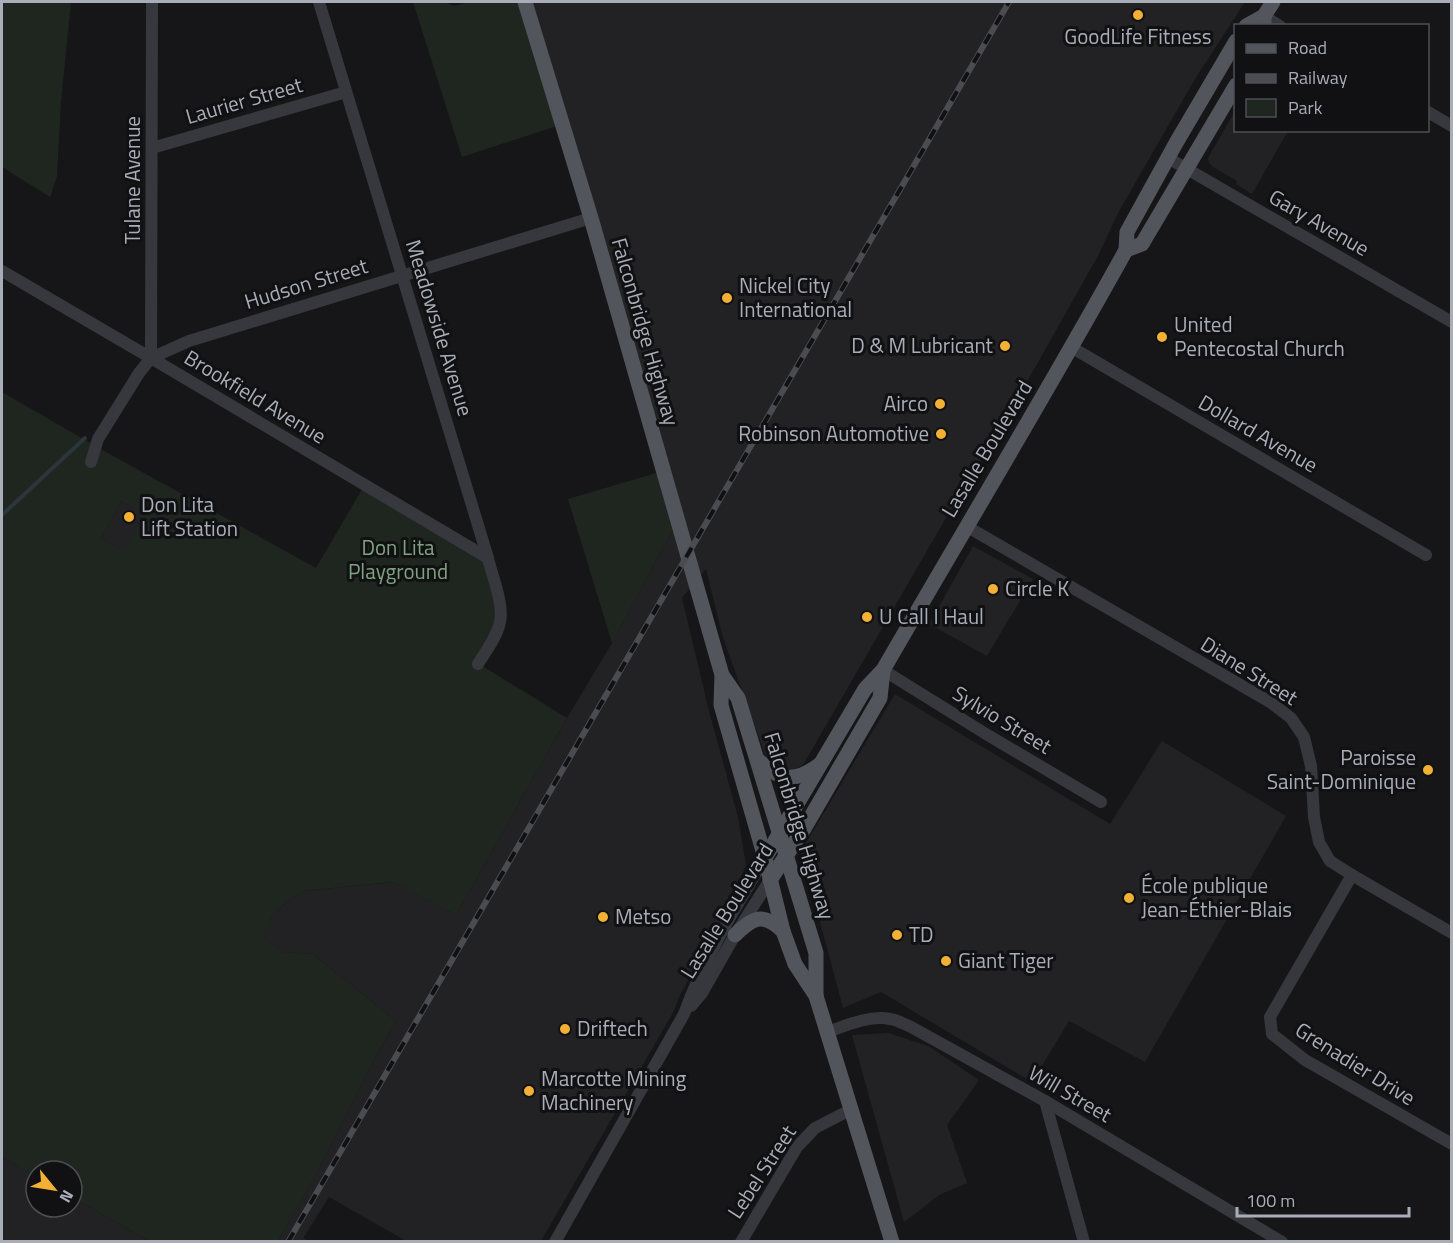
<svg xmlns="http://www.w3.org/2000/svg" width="1453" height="1243" font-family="'Titillium Web',sans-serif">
<rect width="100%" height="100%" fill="#161618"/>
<g fill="#222225">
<polygon points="526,2 1245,2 1195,79 1118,213 1099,254 1000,430 962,493 950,511 803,765 790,772 780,772 767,760 723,638 706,569 682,598 709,711 738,817 746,865 732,900 680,995 674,1011 541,1241 406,1241 329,1197 303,1238 309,1241 278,1241 313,1180 374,1060 396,1021 313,954 282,952 263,938 269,921 277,910 302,891 394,882 456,915 567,718 612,643 677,522"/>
<polygon points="1235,111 1236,130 1288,131 1252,194 1236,184 1237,181 1213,167 1209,163 1208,158"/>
<polygon points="121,501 145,514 125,552 101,539"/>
<polygon points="973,546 1033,579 987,656 929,624"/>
<polygon points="895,694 1110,824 1162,741 1286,816 1145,1062 1069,1021 1032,1082 881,992 843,1008 801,851"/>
<polygon points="888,1033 928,1046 979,1080 947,1125 967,1183 939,1195 904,1222 852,1035"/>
<polygon points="2,1157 36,1177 36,1207 72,1207 72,1197 149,1241 2,1241"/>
</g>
<g fill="#1e261f" fill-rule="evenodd">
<polygon points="2,2 71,2 61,102 57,176 50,197 2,167"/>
<polygon points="413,2 445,2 454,6 469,2 526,2 563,124 462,157"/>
<path d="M2,392L97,447L316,568L365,484L489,558L502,612L479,664L567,718L456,915L393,882L302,891L277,910L269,921L264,938L282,952L313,954L396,1021L374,1060L313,1180L278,1241H149L72,1197V1171H36V1177L2,1157ZM121,501L144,514L124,551L101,539Z"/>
<polygon points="663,471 677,522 612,643 568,499"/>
</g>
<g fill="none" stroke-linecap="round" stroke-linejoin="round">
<polyline stroke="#2c353c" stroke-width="4" points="2,515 85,438"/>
<g stroke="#37383d" stroke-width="12">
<path d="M319,2L488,558C492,576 504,604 500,622C497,637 486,651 478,664"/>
<polyline points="1264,16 1280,26"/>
<polyline points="1428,112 1452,126"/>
<polyline points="152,148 346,92"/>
<polyline points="1168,158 1452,322"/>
<polyline points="2,271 151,358 488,558"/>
<polyline points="1071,347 1426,555"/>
<polyline points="151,358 152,2"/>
<polyline points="91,462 98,439 139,373 151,358 189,341 591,218"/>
<polyline points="966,526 1270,702 1291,718 1304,737 1311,766 1314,817 1319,842 1330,861 1352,875 1452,933"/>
<polyline points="883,670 986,734 1101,802"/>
<polyline points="1352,875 1270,1017 1272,1034 1305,1060 1452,1144"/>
<polyline points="691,1006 702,993 735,935 770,880"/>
<path d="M828,1032C847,1025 870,1015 890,1019C898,1020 906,1025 913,1028L1045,1101L1282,1242"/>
<polyline points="1045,1101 1084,1242"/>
<path d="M555,1242L684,1014C704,959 735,908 765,858"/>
<polyline points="741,1242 797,1147 815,1128 850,1110"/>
</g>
<g stroke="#53555c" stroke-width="15">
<polyline points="525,2 591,218 722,675 721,705 765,858 783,931 795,964 816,996 892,1242"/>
<polyline points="1246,26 1264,16"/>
<polyline points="1264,26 1264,16 1273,2"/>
<polyline points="1126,250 1142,244 1236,85"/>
<polyline points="722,675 738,698 816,953 816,995"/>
<path d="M759,761C780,781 795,783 819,765"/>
<path d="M765,858L865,689L883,670C964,530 1048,391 1126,250L1127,232L1176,143L1236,41"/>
<polyline points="770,880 805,827 880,698 883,670"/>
<path d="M735,935C753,917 763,912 783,931"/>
</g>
<defs>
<polyline id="rail" points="288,1242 1009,2"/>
</defs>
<use href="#rail" stroke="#4a4c52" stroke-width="6"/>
<use href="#rail" stroke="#111113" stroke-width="4" stroke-dasharray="11" stroke-linecap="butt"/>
</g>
<g fill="#f2b134" stroke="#111113" stroke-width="2">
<circle cx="1138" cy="15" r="6"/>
<circle cx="727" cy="298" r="6"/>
<circle cx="1162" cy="337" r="6"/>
<circle cx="1005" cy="346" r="6"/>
<circle cx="940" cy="404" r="6"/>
<circle cx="941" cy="434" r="6"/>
<circle cx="129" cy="517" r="6"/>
<circle cx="993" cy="589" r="6"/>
<circle cx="867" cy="617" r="6"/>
<circle cx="1428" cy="770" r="6"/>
<circle cx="1129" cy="898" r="6"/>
<circle cx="603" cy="917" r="6"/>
<circle cx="897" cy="935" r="6"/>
<circle cx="946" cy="961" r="6"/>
<circle cx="565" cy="1029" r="6"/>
<circle cx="529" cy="1091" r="6"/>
</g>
<g text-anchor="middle" stroke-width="6" stroke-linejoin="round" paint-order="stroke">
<g font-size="21" fill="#a8adb8" stroke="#111113" text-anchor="start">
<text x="1138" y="44" text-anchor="middle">GoodLife Fitness</text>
<text x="739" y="293">Nickel City<tspan x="739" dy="24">International</tspan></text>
<text x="1174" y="332">United<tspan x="1174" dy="24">Pentecostal Church</tspan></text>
<text x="993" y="353" text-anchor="end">D &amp; M Lubricant</text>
<text x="928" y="411" text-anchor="end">Airco</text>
<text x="929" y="441" text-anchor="end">Robinson Automotive</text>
<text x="141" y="512">Don Lita<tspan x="141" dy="24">Lift Station</tspan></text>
<text x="1005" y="596">Circle K</text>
<text x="879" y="624">U Call I Haul</text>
<text x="1416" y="765" text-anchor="end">Paroisse<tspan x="1416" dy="24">Saint-Dominique</tspan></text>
<text x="1141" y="893">École publique<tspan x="1141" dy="24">Jean-Éthier-Blais</tspan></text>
<text x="615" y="924">Metso</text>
<text x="909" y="942">TD</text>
<text x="958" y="968">Giant Tiger</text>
<text x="577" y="1036">Driftech</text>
<text x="541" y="1086">Marcotte Mining<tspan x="541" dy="24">Machinery</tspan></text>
</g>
<g font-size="21" fill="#a8adb8" stroke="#111113">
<text transform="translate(244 101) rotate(-16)" y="7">Laurier Street</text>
<text transform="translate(133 180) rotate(-90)" y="7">Tulane Avenue</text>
<text transform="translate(1319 223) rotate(30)" y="7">Gary Avenue</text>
<text transform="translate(306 284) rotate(-17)" y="7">Hudson Street</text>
<text transform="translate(439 328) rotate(73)" y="7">Meadowside Avenue</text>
<text transform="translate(645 332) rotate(74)" y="7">Falconbridge Highway</text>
<text transform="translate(255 397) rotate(31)" y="7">Brookfield Avenue</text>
<text transform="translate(1258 434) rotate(30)" y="7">Dollard Avenue</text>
<text transform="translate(987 449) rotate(-59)" y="7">Lasalle Boulevard</text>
<text transform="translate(1249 671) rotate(32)" y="7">Diane Street</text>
<text transform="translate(1002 720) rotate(31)" y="7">Sylvio Street</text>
<text transform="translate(799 826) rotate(73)" y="7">Falconbridge Highway</text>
<text transform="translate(727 911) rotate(-58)" y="7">Lasalle Boulevard</text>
<text transform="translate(1355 1064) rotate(32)" y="7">Grenadier Drive</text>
<text transform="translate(1070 1094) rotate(30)" y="7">Will Street</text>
<text transform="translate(762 1172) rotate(-57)" y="7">Lebel Street</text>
</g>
<g font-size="21" fill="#7fa381" stroke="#111113">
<text x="398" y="555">Don Lita<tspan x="398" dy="24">Playground</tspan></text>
</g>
</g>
<rect width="1453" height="1243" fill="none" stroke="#a8adb8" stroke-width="6"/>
<rect x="1234" y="24" width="195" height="108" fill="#111113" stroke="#4d4f55" stroke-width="1.5"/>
<rect x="1246" y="44" width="30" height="9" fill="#53555c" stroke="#4d4f55" stroke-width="1.5"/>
<text x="1288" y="54" font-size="18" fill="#a8adb8">Road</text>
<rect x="1246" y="74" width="30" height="9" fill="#4a4c52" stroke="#4d4f55" stroke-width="1.5"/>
<text x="1288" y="84" font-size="18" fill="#a8adb8">Railway</text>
<rect x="1246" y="99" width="30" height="18" fill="#1e261f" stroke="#4d4f55" stroke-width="1.5"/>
<text x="1288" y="114" font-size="18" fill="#a8adb8">Park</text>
<g transform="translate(54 1189) rotate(120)"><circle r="28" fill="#111113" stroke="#4d4f55" stroke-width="1.5"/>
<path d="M0-4.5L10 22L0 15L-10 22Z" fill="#f2b134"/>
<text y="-9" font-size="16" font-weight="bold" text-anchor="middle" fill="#a8adb8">N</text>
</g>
<path d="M1237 1207v9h172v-9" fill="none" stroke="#a8adb8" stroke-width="3"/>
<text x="1246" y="1207" font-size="18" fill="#a8adb8" stroke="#111113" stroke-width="4.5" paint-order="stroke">100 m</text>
</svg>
